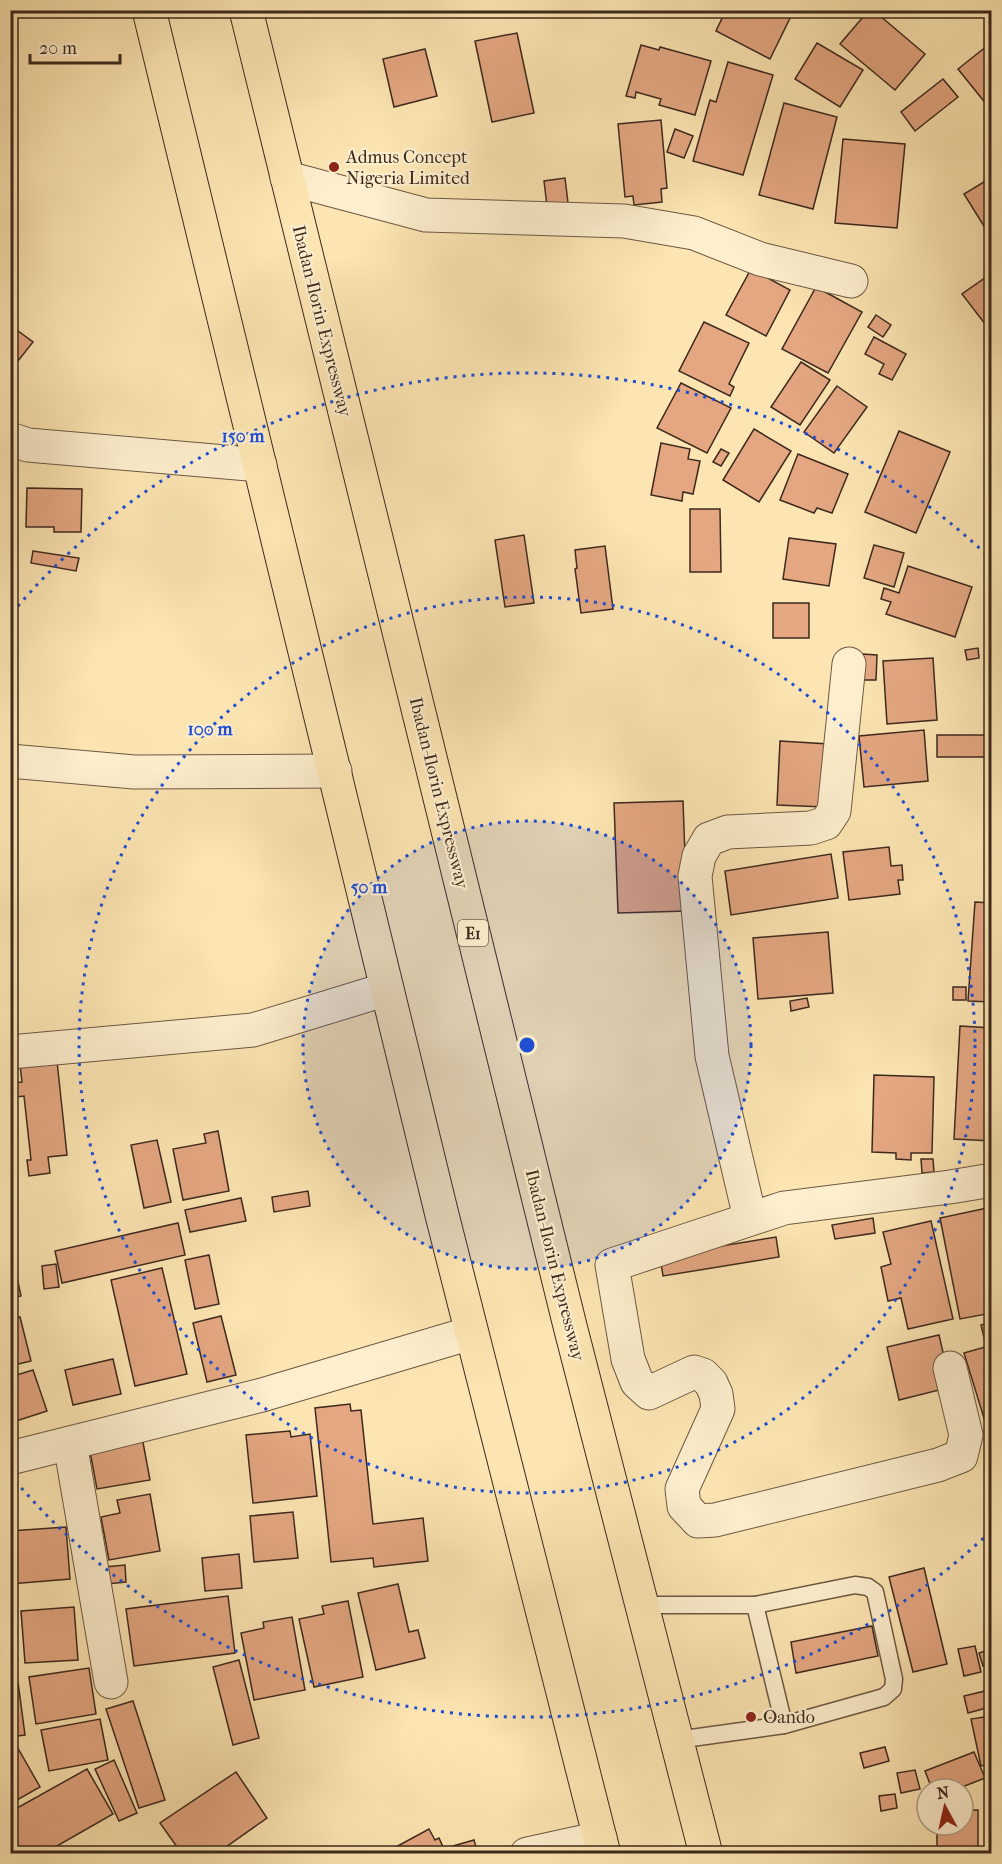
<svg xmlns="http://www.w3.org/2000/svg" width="1002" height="1864" font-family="'IM FELL French Canon',serif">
<rect width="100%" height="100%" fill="#fce5b2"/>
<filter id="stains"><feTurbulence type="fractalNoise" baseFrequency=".00333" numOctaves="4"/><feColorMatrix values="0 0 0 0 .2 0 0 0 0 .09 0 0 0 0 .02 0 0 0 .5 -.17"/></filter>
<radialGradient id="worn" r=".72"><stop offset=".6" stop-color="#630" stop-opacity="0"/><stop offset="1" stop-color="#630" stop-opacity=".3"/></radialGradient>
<g fill="#e4a782" stroke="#3d291d" stroke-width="1.5">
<polygon points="444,10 460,10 460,15 445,16"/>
<polygon points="726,10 794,10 770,59 716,31"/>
<polygon points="869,10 873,10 925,54 895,90 840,44"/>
<polygon points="517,33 534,113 492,122 475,41"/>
<polygon points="992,42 992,102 987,105 958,69"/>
<polygon points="817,43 863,70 840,107 795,79"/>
<polygon points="641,45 659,50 660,47 711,61 695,115 659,105 661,99 636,92 635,98 626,96"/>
<polygon points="425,49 437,96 394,107 383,59"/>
<polygon points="728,62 773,75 743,175 693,161 710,100 716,102"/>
<polygon points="943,79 958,97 915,131 901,112"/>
<polygon points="784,103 837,117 813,209 759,195"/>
<polygon points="661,120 667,188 661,189 662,202 634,205 633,196 625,197 618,124"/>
<polygon points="675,129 693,136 684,158 667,152"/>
<polygon points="843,139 905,144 897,228 835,223"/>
<polygon points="992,177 992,239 964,194"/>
<polygon points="565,178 568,203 547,206 544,181"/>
<polygon points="751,269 790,290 766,336 726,315"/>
<polygon points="992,273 992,333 962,294"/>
<polygon points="816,287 862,312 828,373 782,349"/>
<polygon points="876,315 891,325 883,337 868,327"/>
<polygon points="704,322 749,343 729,384 734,387 730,396 679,371"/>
<polygon points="10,325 33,342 10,371"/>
<polygon points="874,337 906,354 892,380 879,374 884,364 865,354"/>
<polygon points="801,362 830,380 800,425 771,407"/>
<polygon points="681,383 731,408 707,453 657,428"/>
<polygon points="837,386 867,407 834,453 804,432"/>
<polygon points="754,429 791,451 759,502 723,480"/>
<polygon points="899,431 950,452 916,533 865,512"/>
<polygon points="661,443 690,449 688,459 700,461 693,494 683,492 682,501 651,495"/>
<polygon points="721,449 729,453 721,466 713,462"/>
<polygon points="798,454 848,474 832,513 817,508 814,513 780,500"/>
<polygon points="27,488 82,489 81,532 54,532 54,527 26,527"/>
<polygon points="10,495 13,495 16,555 10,555"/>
<polygon points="690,509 720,509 721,572 690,572"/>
<polygon points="524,535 534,603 505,607 495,540"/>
<polygon points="789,538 836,544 829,586 783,579"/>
<polygon points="874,545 904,553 894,587 864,578"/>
<polygon points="605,546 613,609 581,613 575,569 577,568 575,550"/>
<polygon points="33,551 79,558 76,571 31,563"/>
<polygon points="908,566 972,587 955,637 886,614 891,602 881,599 884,588 899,593"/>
<rect x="773" y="603" width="36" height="35"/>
<polygon points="978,648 979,658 967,660 965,650"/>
<polygon points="862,654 877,655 876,680 861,680"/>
<polygon points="933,658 937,720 887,724 883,661"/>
<polygon points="924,730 928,781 864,787 859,736"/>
<rect x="937" y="735" width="55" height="22"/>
<polygon points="780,741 829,744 825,807 777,805"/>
<polygon points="683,801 687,911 618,913 614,803"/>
<polygon points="889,847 891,866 902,865 903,880 898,880 900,894 849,900 843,852"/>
<polygon points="831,854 838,898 731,915 725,871"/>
<polygon points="975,902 992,903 992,1002 968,1001"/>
<polygon points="828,932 833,993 758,999 753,938"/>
<rect x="953" y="987" width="13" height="13"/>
<polygon points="807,998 809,1007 791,1011 790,1001"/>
<polygon points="960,1026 992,1028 992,1141 954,1139"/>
<polygon points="57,1061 67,1155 48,1157 50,1173 29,1176 27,1160 31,1160 24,1096 16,1097 14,1083 22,1082 20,1065"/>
<polygon points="874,1075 934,1077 932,1153 911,1153 911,1160 896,1159 896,1153 872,1152"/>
<polygon points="218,1131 229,1191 183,1200 173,1149 206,1143 204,1134"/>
<polygon points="157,1140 171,1202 144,1208 131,1145"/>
<polygon points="921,1159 933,1159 934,1172 922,1173"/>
<polygon points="308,1191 310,1206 274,1212 272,1197"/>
<polygon points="241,1198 246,1221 190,1232 185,1210"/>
<polygon points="992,1207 992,1313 960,1319 940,1218"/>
<polygon points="873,1218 875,1233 835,1239 832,1225"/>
<polygon points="931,1221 953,1319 908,1329 901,1298 888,1301 881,1267 891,1264 883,1232"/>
<polygon points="178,1223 185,1255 62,1283 55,1251"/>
<polygon points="776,1237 779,1257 663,1276 660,1256"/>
<polygon points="10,1244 21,1296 10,1298"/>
<polygon points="209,1255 219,1304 195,1309 185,1260"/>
<polygon points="56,1264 59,1287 44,1289 42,1266"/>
<polygon points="162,1268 187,1374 135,1386 111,1280"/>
<polygon points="221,1316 236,1375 207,1382 193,1323"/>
<polygon points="20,1317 31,1361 10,1366 10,1319"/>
<polygon points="992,1322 992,1341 985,1342 981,1325"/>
<polygon points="939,1335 951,1387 899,1400 887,1347"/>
<polygon points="992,1345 992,1441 991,1441 964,1353"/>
<polygon points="113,1359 121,1394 73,1405 65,1370"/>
<polygon points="33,1370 47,1411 10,1423 10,1377"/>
<polygon points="350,1404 351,1411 361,1410 373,1524 423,1518 428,1561 374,1567 373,1558 331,1562 315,1408"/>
<polygon points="290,1431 291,1437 310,1434 317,1496 253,1503 246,1435"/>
<polygon points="142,1437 150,1480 97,1489 89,1446"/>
<polygon points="150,1494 160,1551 109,1560 101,1517 120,1513 117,1500"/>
<polygon points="293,1512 298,1558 254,1562 250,1516"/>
<polygon points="66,1527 70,1579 10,1584 10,1531"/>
<polygon points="239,1554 242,1588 205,1591 202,1558"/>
<polygon points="125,1565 126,1582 107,1584 105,1567"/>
<polygon points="924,1568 947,1664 913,1672 889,1577"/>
<polygon points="398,1584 409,1632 418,1630 425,1658 376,1670 358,1593"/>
<polygon points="228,1596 235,1653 134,1666 126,1609"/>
<polygon points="348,1601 363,1677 314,1687 299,1619 324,1614 322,1606"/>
<polygon points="74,1607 78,1660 25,1663 21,1611"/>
<polygon points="292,1617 305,1690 254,1700 241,1633 264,1628 263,1622"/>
<polygon points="872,1626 878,1656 796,1673 791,1642"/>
<polygon points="975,1646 981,1672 964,1676 958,1649"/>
<polygon points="992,1649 992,1664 983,1666 979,1653"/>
<polygon points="239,1660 259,1738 233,1745 213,1667"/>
<polygon points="89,1668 96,1714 36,1724 29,1677"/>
<polygon points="18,1682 25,1735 10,1737 10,1683"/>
<polygon points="985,1691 990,1707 968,1713 964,1696"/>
<polygon points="133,1701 165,1800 139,1808 106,1709"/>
<polygon points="990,1716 992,1764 981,1766 971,1719"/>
<polygon points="100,1719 108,1760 49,1771 41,1730"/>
<polygon points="15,1743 40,1787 10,1804 10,1745"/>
<polygon points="885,1747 889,1761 864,1768 860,1753"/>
<polygon points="974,1752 985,1778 957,1789 932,1789 925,1771"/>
<polygon points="114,1760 137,1813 119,1821 95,1769"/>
<polygon points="87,1769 113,1814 43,1854 10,1854 10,1812"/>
<polygon points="915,1770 920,1789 901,1793 897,1773"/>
<polygon points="236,1772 267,1818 216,1854 182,1854 160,1823"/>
<polygon points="895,1794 897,1808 881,1811 879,1796"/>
<polygon points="963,1810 978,1810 978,1854 937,1854 937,1825 963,1825"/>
<polygon points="429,1829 435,1840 439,1838 443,1847 430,1854 383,1854"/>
<polygon points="474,1840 478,1854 440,1854 439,1850"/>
</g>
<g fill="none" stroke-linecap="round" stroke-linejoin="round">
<defs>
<g id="lane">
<polyline points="642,1605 755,1605 784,1725 677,1740"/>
<polyline points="755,1605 855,1585 868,1587 875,1592 894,1679 893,1689 884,1697 784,1725"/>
</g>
<g id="street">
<polyline points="287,178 426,215 624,221 694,233 760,259 851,281"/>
<polyline points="10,439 28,445 260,465"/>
<polyline points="10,761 134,772 335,771"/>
<polyline points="10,1052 253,1030 387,989"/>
<polyline points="750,1218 712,1056 695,876 699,856 709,839 728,832 811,828 826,823 834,811 849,664"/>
<polyline points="950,1368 966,1435 961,1456 938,1465 715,1520 698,1521 684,1506 682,1489 718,1409 716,1394 711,1383 703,1375 694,1372 649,1393 637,1382 628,1359 612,1265 784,1208 950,1187 992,1180"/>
<polyline points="70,1443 111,1682"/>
<polyline points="10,1458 262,1395 471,1333"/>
<polyline points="527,1854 600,1838"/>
</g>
<g id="highway">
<polyline points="149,10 442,1215 604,1854"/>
<polyline points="246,10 570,1326 706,1854"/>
</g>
</defs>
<use href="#lane" stroke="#6d5842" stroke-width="19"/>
<use href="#street" stroke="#6d5842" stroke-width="35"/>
<use href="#highway" stroke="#3d291d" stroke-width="35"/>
<use href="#lane" stroke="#fdeecd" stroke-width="16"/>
<use href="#street" stroke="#fdeecd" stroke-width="33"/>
<use href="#highway" stroke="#fce5b2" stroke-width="33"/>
</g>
<circle cx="527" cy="1045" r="224" fill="#1d4ed8" fill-opacity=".12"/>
<g fill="none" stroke="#1d4ed8" stroke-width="3" stroke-dasharray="3 6">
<circle cx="527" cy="1045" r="224"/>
<circle cx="527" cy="1045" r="448"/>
<path d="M990 1532A672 672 0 0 1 12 1477M12 613A672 672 0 0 1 990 558"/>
</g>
<g fill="#8f2418" stroke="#fdeecd" stroke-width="2">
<circle cx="334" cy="167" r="6"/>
<circle cx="751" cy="1717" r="6"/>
</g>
<g text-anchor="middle" stroke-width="4.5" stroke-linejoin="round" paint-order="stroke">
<rect fill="#fdeecd" stroke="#776452" stroke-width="1.5" x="458" y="920" width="30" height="26" rx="4.5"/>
<g font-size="16" font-weight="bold" fill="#3d291d">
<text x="473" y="939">E1</text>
</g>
<g font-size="18" fill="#3d291d" stroke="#fdeecd" text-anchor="start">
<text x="346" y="163">Admus Concept<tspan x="346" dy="21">Nigeria Limited</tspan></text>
<text x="763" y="1723">Oando</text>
</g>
<g font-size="18" fill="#3d291d" stroke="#fdeecd">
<text transform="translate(322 321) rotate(76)" y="6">Ibadan-Ilorin Expressway</text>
<text transform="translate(439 793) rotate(76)" y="6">Ibadan-Ilorin Expressway</text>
<text transform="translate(555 1265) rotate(76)" y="6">Ibadan-Ilorin Expressway</text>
</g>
</g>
<circle cx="527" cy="1045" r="9" fill="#1d4ed8" stroke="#fdeecd" stroke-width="3"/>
<g font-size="18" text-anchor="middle" font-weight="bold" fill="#1d4ed8" stroke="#fdeecd" stroke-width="4.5" stroke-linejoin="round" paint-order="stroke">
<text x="243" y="442">150 m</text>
<text x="210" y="735">100 m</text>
<text x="369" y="893">50 m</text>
</g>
<rect width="1002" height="1864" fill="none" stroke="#fce5b2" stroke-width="36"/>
<rect x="12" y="12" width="978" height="1840" fill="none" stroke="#3d291d" stroke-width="3"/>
<rect x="18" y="18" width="966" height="1828" fill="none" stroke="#3d291d" stroke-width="1.5"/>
<g transform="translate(945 1807) rotate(352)"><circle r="28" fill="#fdeecd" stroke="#b09f87" stroke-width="1.5"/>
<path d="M0-4.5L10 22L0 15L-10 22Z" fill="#8f2418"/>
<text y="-9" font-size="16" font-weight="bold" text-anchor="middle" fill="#3d291d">N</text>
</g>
<path d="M30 54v9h90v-9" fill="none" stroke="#3d291d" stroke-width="3"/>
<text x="39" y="54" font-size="18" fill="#3d291d" stroke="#fdeecd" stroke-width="4.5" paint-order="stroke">20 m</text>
<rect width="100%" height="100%" filter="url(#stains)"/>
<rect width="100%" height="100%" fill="url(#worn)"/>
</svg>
